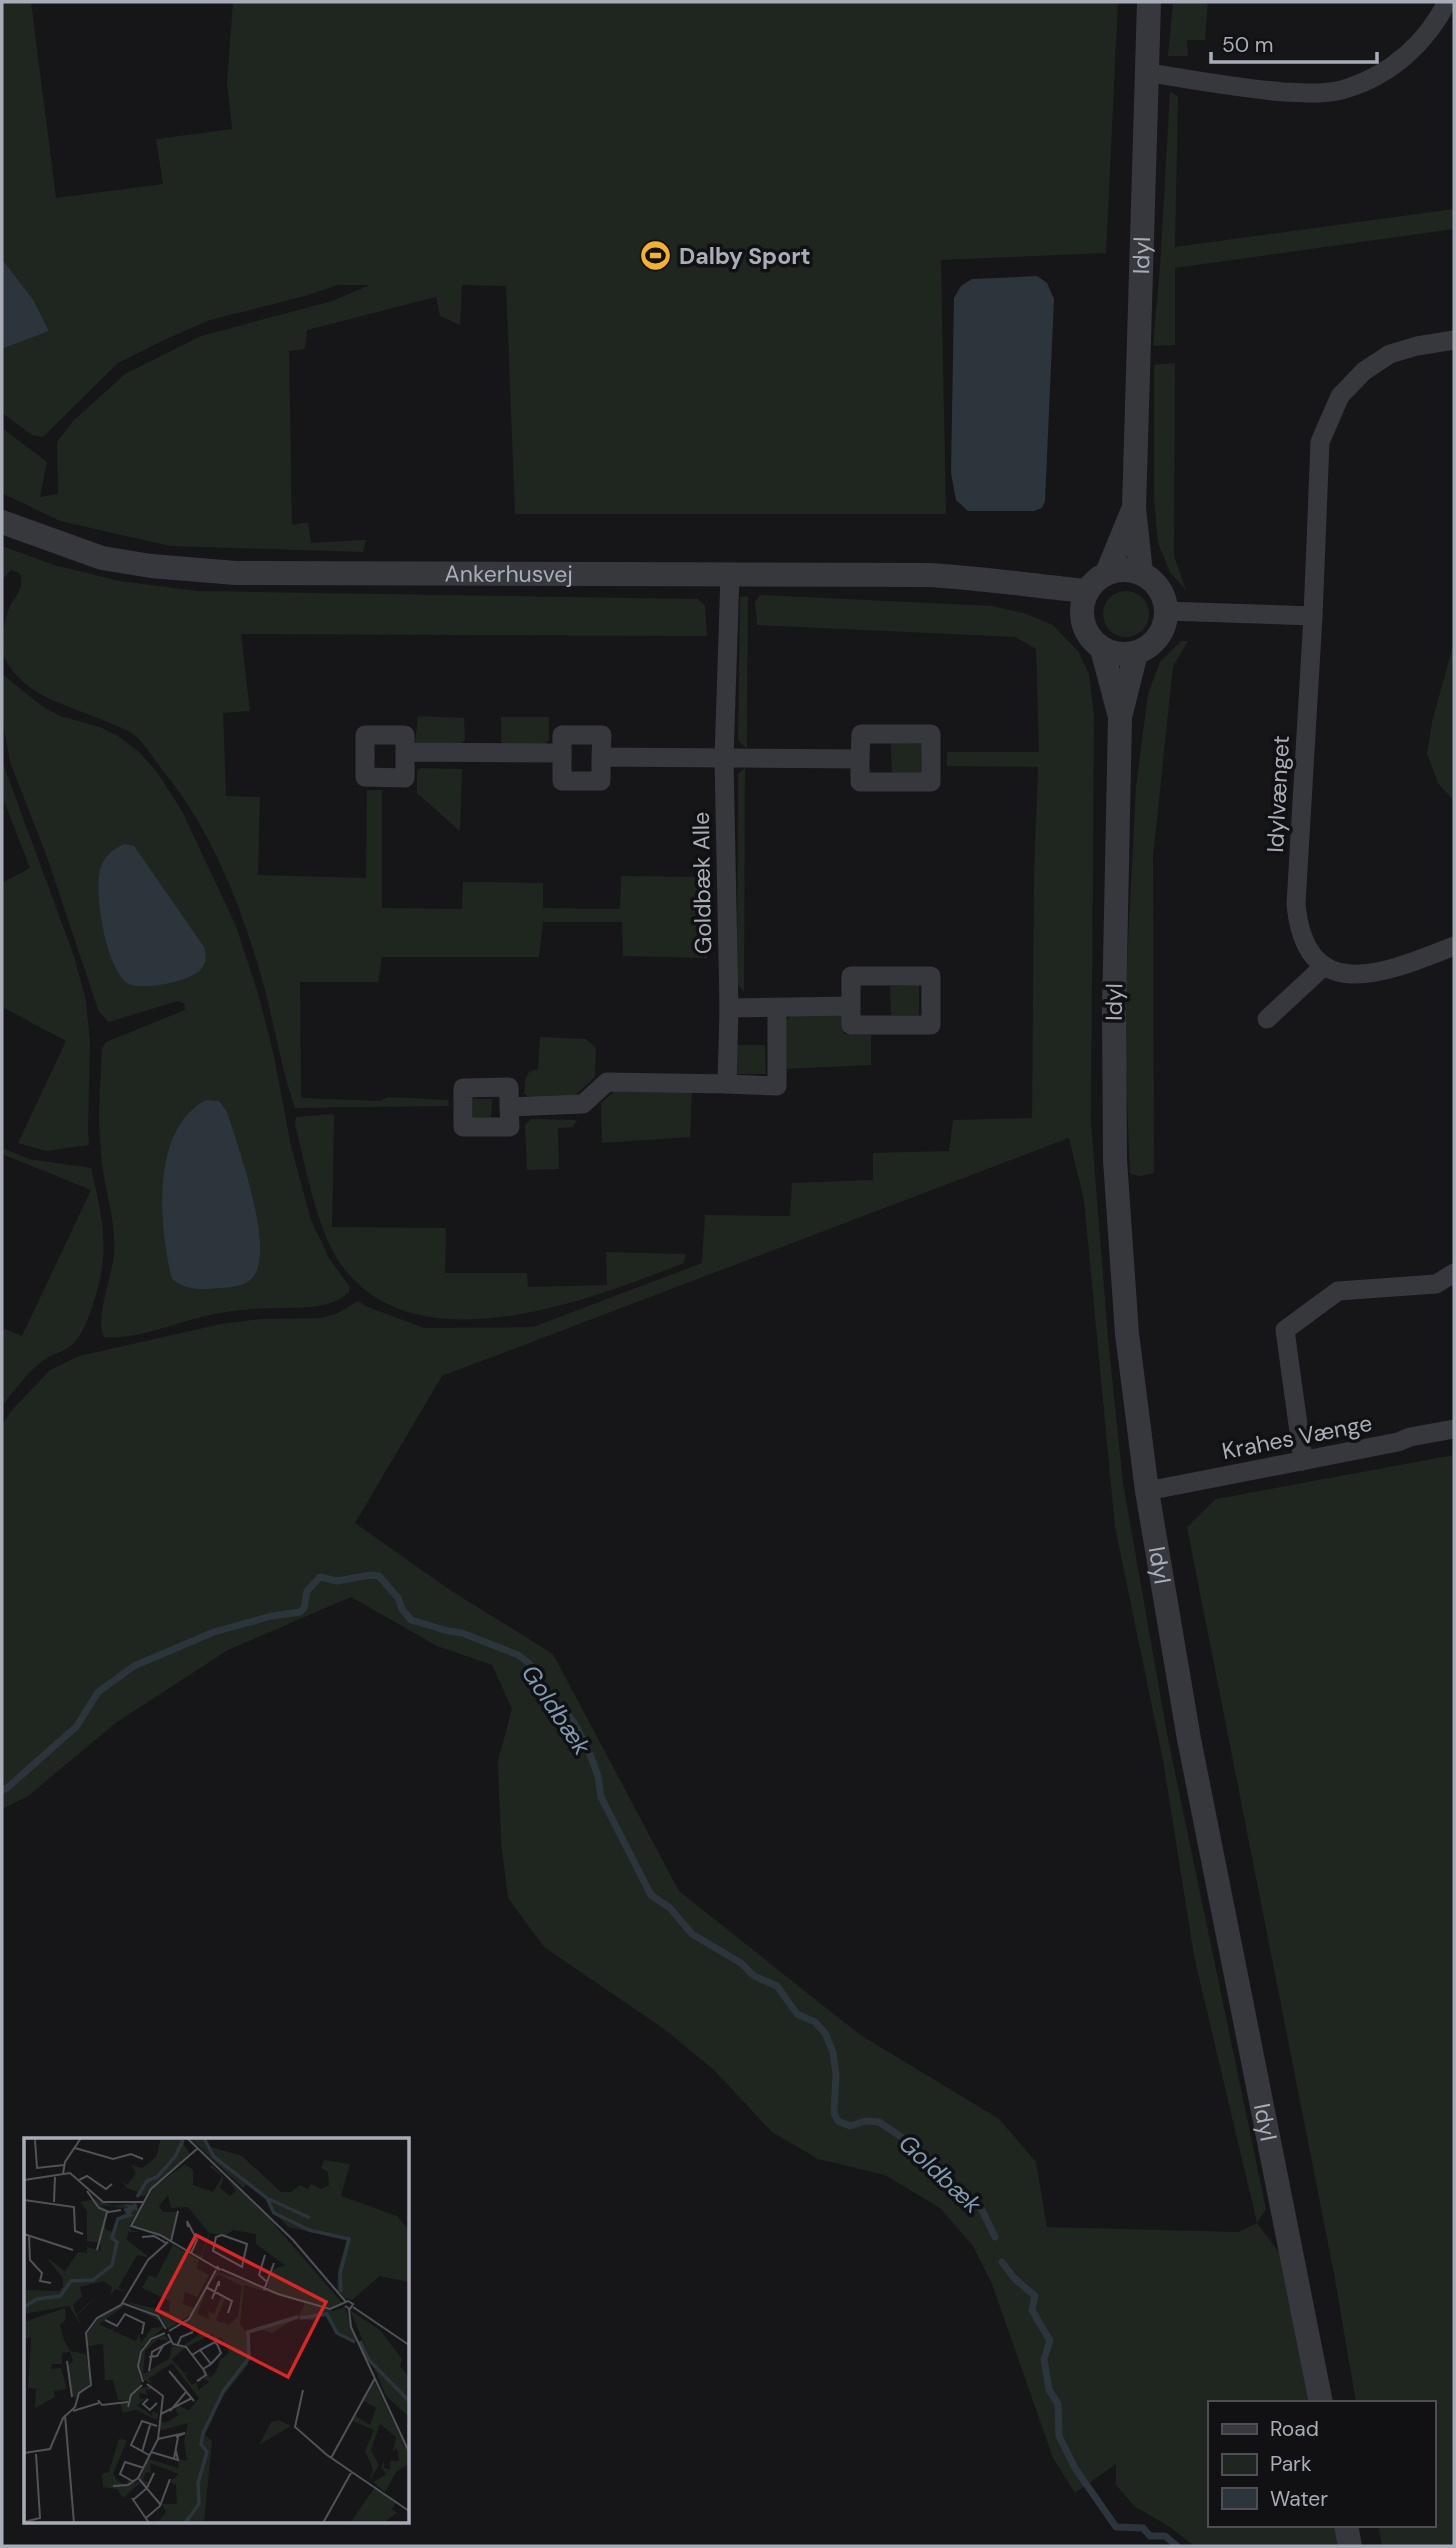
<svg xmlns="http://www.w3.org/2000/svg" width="1456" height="2548" font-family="'DM Sans',sans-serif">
<rect width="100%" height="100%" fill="#161618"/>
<g fill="#1e261f" fill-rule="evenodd">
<polygon points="2,2 31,2 56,198 163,184 156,139 232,129 227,82 233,2 1118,2 1106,253 941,260 946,514 515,514 506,286 462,285 460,325 440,316 436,297 307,330 305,349 289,351 292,525 308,522 311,543 366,540 363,552 170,546 60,521 2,493 2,428 47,462 40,497 58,494 57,442 73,421 125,374 201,336 332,301 370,285 338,285 305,296 210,320 162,341 118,363 43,437 32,435 2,413 2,349 49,331 34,301 2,259"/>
<polygon points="1173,2 1208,2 1205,40 1187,40 1188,56 1168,56"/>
<polygon points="1170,92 1178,96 1175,247 1454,209 1454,229 1175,268 1175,345 1153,346 1160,268"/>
<polygon points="1175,363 1174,556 1186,590 1170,572 1158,543 1154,498 1154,365"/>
<path d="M2,546L54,565L119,581L197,591L698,599L705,606L707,636L241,634L250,711L223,713L226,796L260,797L258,875L366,878L367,790H382V908L462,909L463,882L543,883V908L620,909L621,876L705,877L707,958L623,956L622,922H543L539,957H382L378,982H300L301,1098L380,1101L388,1097L448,1100L449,1106L295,1108C282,1070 275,1029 265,990C244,913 214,833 163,771C154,759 144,743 133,734C128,730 120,727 114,725C75,706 25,700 4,657C0,644 4,619 10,606C16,595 26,586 19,573L11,570L2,580Z"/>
<circle cx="1126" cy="614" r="23"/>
<path d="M760,595L992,606L1027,614L1053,625L1078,651L1089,674L1094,715L1091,1123L1108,1338L1123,1483L1168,1739L1266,2209L1257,2223L1276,2248L1282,2260L1310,2403H1209V2525H1335L1340,2546H1194L1170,2527L1134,2506L1116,2485V2464L1075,2493L1053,2458L992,2284L973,2246L940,2208L885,2175L818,2159L772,2132L714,2070L664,2029L544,1947L508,1898L501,1842L498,1761L512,1709L492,1665L437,1646L351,1597L228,1650L117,1722L28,1796L2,1809V1425L12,1410L50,1370L79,1356L221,1324L260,1319L321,1318L336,1314L358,1301L368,1307L424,1328L533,1327L702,1263L705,1215L790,1216L792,1183L873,1180V1153L949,1151L953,1120L1032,1118L1034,876L1038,767L947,766V752H1039L1036,649L1015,637L757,625L755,602ZM1069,1138L1084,1200L1115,1527L1163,1760L1194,1956L1257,2223L1238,2232L1047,2227L1036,2162L999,2119L859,2034L679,1891L553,1654L450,1590L355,1523L442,1376Z"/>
<polygon points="748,596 747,749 738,740 740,597"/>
<polygon points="1181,641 1188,641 1173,666 1153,857 1154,1173 1141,1176 1130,1174 1124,1022 1136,787 1148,694 1160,662"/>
<polygon points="1454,642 1454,801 1438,783 1427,754 1432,722"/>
<path d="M2,674L42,706L60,716L100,727L118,736L139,752L157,772L182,811L236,926L257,990L273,1051L291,1146L311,1220L329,1258L349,1286V1292C331,1309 307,1307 283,1308C255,1308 226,1310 198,1318C168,1325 136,1340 104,1337C94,1318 113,1276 114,1253C116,1221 105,1192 102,1162C97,1125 100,1086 102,1048L106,1042L185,1010L184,1003L178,1001L109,1022L99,1012L47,857L10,762L2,717Z"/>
<polygon points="418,716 464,718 465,740 456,747 419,747 415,742"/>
<polygon points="501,717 549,717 549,740 542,747 508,747 501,742"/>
<polygon points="891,743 922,744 921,775 892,775"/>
<polygon points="2,761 74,956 86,1001 90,1042 88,1130 89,1145 46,1151 18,1143 66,1041 2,1007 2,883 30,868 2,796"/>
<polygon points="422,768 462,769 460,831 417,793 417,770"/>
<polygon points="745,768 744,992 737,983 738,774"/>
<polygon points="919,985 919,1015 891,1015 890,986"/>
<polygon points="839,1013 845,1017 844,1034 871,1035 871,1065 783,1069 786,1021 793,1014"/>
<polygon points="540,1037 586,1039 596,1048 595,1077 571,1099 532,1098 524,1094 525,1080 529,1072 538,1069"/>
<polygon points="736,1045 765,1045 766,1074 736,1074"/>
<polygon points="615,1091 692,1092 690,1137 602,1143 601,1103"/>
<polygon points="473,1099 492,1099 491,1119 473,1119"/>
<path d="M332,1114L334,1116L332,1227L446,1228L445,1273H527L528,1287L607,1285L606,1252L686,1254L684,1263C592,1299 422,1366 345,1270C316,1233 307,1169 295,1125L296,1117Z"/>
<polygon points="531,1119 577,1120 573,1127 558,1128 559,1169 527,1170 525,1125"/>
<path d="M2,1148L29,1159L91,1168C104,1224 111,1255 91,1310C86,1324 81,1338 69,1347C61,1353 49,1355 41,1362C26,1374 14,1391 2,1406V1328L22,1336L91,1190L2,1154Z"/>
<polygon points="1454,1455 1454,2546 1382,2546 1378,2525 1433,2525 1433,2403 1356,2403 1335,2279 1187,1527 1216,1499"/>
</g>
<g fill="#2c353c">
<polygon points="2,259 34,301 49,331 2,349"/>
<polygon points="1037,276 1047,283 1054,299 1045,501 1042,508 1034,511 968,511 956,500 951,473 954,298 961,286 972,279"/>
<path d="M124,844L134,846L204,947C206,955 207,961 202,968C194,981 140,992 127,983C106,967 94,895 100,870C103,857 113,849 124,844Z"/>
<path d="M206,1100L219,1101L227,1112C238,1146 273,1244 255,1274C249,1285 235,1287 222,1288C203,1289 188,1292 172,1279C159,1228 150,1129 206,1100Z"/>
</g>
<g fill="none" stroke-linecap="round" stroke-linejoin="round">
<g stroke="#2c353c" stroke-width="7">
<polyline points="2,1791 7,1788 77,1726 98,1692 134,1666 214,1632 272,1616 300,1612 304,1608 307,1591 320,1577 337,1581 370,1575 379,1576 398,1598 402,1609 411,1620 448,1631 462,1633 518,1655 529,1663 549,1697 564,1709 575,1724 588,1749 598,1776 601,1797 651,1895 670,1908 692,1934 741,1963 754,1976 777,1986 797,2014 815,2022 825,2033 833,2052 836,2074 834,2113 838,2121 850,2126 866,2121 879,2122 918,2148 931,2160 941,2178 951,2189 980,2206 995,2237"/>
<polyline points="1002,2262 1014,2278 1035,2296 1032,2310 1050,2341 1044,2359 1049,2390 1058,2404 1059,2436 1075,2468 1116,2527 1143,2528 1150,2536 1165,2536 1177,2546"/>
</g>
<g stroke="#37383d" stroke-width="19">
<path d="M1145,72C1192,80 1237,88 1284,92C1305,93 1328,95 1348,88C1392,74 1427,42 1447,2"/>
<path d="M1454,340L1417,346L1390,354L1364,371L1340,396L1320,442L1313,616L1296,904C1306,1010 1390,971 1454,946"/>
<polyline points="1166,611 1313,616"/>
<polyline points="405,752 405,778 365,777 365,735 405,735 405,752 562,753"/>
<polyline points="601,757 602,735 562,735 562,781 601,781 601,757 860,759 861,734 931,734 931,782 860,782 860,759"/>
<polyline points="729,1008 851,1006 851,1025 931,1025 931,976 851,976 851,1006"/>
<polyline points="1267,1019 1324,966"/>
<polyline points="727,1084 777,1086 777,1007"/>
<polyline points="509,1107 510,1127 463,1127 463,1088 509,1087 509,1107 583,1104 607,1082 727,1084 729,1008 724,758 730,574"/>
<polyline points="1303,1461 1285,1330 1338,1291 1436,1284 1454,1273"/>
<polyline points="1147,1491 1398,1442 1410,1437 1454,1429"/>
</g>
<g stroke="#37383d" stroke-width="24">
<path id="s1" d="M2,522L102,558L151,566L236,573L929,575C982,578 1034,586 1087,591"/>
<circle cx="1124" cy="612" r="42"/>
<polyline points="1107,573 1132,512"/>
<path id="s2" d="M1141,573L1134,508L1149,2"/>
<polyline points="1102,649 1119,713"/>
<path id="s3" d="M1136,653L1120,717L1114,1011L1115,1160L1127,1334L1147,1491L1189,1739L1321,2403"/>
<polyline points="1346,2525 1350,2546"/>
</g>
</g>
<defs>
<symbol id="stadium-disc" viewBox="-11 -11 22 22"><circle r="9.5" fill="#f2b134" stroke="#111113"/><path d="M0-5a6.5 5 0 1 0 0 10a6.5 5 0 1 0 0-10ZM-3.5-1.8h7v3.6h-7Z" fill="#111"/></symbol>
</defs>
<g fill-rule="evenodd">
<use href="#stadium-disc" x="638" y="238" width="35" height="35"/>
</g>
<g text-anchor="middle" stroke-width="7" stroke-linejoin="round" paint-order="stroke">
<g font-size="23" fill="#a8adb8" stroke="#111113">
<text dy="8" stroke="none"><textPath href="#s2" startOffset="318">Idyl</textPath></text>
<text dy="8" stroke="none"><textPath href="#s1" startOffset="514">Ankerhusvej</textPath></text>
<text transform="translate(1278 794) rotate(-87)" y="8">Idylvænget</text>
<text transform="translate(702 883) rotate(-91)" y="8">Goldbæk Alle</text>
<text transform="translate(1114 1002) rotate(-89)" y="8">Idyl</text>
<text transform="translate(1297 1437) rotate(-11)" y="8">Krahes Vænge</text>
<text dy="8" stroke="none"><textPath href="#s3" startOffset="917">Idyl</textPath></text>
<text dy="8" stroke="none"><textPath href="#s3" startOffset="1484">Idyl</textPath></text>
</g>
<g font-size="23" font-weight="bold" fill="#a8adb8" stroke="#111113" text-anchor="start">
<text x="679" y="264">Dalby Sport</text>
</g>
<g font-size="24" font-style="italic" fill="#7f9bb3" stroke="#111113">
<text transform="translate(556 1710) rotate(56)" y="8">Goldbæk</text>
<text transform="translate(940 2174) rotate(43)" y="8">Goldbæk</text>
</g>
</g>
<g transform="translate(24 2138)">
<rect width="385" height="385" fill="#161618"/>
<path d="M137,0H156L166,16L120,58H113L114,54L103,50L97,42L103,47L112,35L107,27L118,30L132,19ZM181,0L184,8L218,18L257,54H267L276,47L284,51L287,46L297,51L305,47L304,34L297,30L300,22L326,26L317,58L373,78L385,92V144L356,138L328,162L321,160L313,152L314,131L323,102L264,89L245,69L244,61L223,46L219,50L167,1ZM161,26L169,32V47L189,54L198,39L185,28H189L200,40L196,50L206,58L212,53L203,41L242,77L320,167L304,170L243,151L247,132L261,127L232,106V96L209,92L201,98L186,95L178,118L181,122L169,114L177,118L185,95L164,69L147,70L144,57L135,68L139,74H153L146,101L108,88L130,49ZM72,61L88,68L113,64L115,71L105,87L107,92L117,94H105L102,101L126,120L113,117L94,150L103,154L91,151L86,159L88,149L79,143L56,149L58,158L49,167L52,176L76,156L53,177L58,188L45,168L0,176L2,152L35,153L39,149V140L22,119L41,133L54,114L63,115V109L77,113L76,105L63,103V73L56,64ZM77,67L99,70L102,74L93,80L96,84L91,95L81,91L82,72ZM149,107L175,122L172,130L185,137L173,159L161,154L159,166L170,170L166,177L144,191L136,178L100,163L145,174L146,163L118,150L125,137L132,140ZM193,134L310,173L321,169L332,203L312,195L299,176L289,182L271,181L248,195L232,190L225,196L224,227L199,258L181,297L188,303L180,385H133L142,374L138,366H153L152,347L146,344L155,336L126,325L127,335L122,334L119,342L125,345L122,348L115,340L125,321L154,330L155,321L163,323L160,304L164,285L135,293V283L141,285L155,277L151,272L155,268L165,272L175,260L148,225L124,241L130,246L120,242L115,231L117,217L125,204L141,197L145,203L134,201L121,213L119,236L145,221L148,208L157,209L161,210L148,221L160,235L165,234L161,237L168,247L173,244L174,252L185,244L180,240L181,231L186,240L192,234L196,222L205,215L202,206L197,199L192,203L188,196L163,209L160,207L179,194L168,193L161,186L183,152L173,176L185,181L184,173L190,176L197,159L201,161L192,182L198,185L202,178L199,184L205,187L214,178L218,148L200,139L198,143L199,138L194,136L183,150ZM220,147L280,165V167L275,176L221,193L216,185ZM98,167L108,170L100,168L75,186L87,192L91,188L89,193L112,203L115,195L117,205L128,190L138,189L136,183L111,171L134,180L140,189L117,210L113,227L117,245L104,263L94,262L89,242H81L79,206L64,208L63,196L74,181ZM41,170L42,182L36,186L40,202L46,213L62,216L67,244L51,260L47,257L44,228L49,223L46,214L38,215V226H28L27,231L37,230L43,251L30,253L31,259L11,270L12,251L4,250L7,199L0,201V184ZM326,172L356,192L378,221L376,228L385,239V279L362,258ZM350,243L385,317V326L373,333L361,354L349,344L363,336L357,330L360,323V330L366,332V323H375L373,310L369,314L372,299L356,286L347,312L355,327L345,344L349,331L341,313L350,292L329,283L330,277L346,287L352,270L337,261ZM128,248L127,252L121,251L124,257L115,255L116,261L123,260L113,267L128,278L129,273L133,276L136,266L133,282L112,272L99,275L96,265H103V270L109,256L117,250ZM255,282L267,288L235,307L247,284ZM95,301L103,302L89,336L94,343L101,346L106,341V345L88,348L117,344L99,360L93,351L79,349L78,336L85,334ZM351,349L373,364L368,371L373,375L359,385H326Z" fill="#1e261f" fill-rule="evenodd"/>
<path fill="none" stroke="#2c353c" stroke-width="3.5" d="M180,0L190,19L243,60L250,75L285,92L325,101L316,136L317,154M113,59L123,43L133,39L151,19L159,2M245,61L286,80M0,169L13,161L36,158L47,143L69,142L88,127L93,104L88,100L94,81L106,77L101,71L107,75L102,71L108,73L104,70L109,72L106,69L111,70L110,66M276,180L303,176L313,195L331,204M336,203L345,222L385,263M161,385L175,366L174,345L183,314L177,306L179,295L200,252L225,220L224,194L274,179"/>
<path fill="none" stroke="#505258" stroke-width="2" d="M163,0L269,102L322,164M11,2L13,30L40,27M51,10L89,21L107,16L119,21M174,10L127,51L107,88L136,97L196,132L193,128M39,36L41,24L57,0M0,42L46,35L79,64H119M55,42L63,38L82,51L88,46M63,53L75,70L85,74L97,72M0,62L50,69L51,93L59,96M30,64L31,39M164,89L163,83L173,102L167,115M0,96L49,112M5,97L6,122L18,135L16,143L27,145M198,97L223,106L218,129L189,113L192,99ZM118,99L130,98L142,105M147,103L154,73M73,112L83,74M241,117L235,137L242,143M197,131L254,156L306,171L324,163L329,166L326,171L321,168M182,149L208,163L204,175M240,152L250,125M188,161L195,143V148M98,165L134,178L142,191M329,169L385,207M325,171L327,189L385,314M81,182L93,188L101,176L120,185L118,196M145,193L165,181L192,132M144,196L149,206L162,209L179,231M153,208L157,199L169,194M176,212L191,204L194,208L197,215L187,226M168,217L176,212L187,226L179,231L182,237L173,243L177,241M125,219L133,218L140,206M43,223L48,259M125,233L128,214L147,203M145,233L170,263M119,244L114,228L117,214L127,201L141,195M279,252L271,289L303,317L385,373M124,261L119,266L126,272L133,265M74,262L78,267L104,264M104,269L107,257L118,247M49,273L75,265M146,273L162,254M137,276L168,260M41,277L50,385M134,301L161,295L152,299M118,314L126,287M127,314L154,322L152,313M0,315L26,311L39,280L51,269L55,255L67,247L62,195L73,180L97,167L124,122L144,104M125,317L107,307L118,283L133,288M307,320L351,240M150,321L154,299M115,341L136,366M110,344L96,336L101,324L120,330M89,348L104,347L114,340L134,301L139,258L123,246M108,360L125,385M109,362L123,350L130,335M122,380L136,368L146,341M0,384L16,380L12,316M299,385L328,333"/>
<path fill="#d62828" fill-opacity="0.15" stroke="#d62828" stroke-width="3.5" d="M172,97L302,164L264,239L133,172Z"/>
<rect width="385" height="385" fill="none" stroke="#a8adb8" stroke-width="3.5"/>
</g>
<rect width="1456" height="2548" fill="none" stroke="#a8adb8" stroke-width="7"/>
<rect x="1208" y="2401" width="228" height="126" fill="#111113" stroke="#4d4f55" stroke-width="2"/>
<rect x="1222" y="2424" width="35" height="10" fill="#37383d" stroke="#4d4f55" stroke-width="2"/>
<text x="1270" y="2436" font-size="21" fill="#a8adb8">Road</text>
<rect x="1222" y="2454" width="35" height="21" fill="#1e261f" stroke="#4d4f55" stroke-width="2"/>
<text x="1270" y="2471" font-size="21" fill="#a8adb8">Park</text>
<rect x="1222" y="2488" width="35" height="21" fill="#2c353c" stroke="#4d4f55" stroke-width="2"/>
<text x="1270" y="2506" font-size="21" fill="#a8adb8">Water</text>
<path d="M1211 52v10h166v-10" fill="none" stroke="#a8adb8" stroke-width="3.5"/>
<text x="1222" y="52" font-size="21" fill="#a8adb8" stroke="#111113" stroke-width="5" paint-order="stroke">50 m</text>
</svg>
